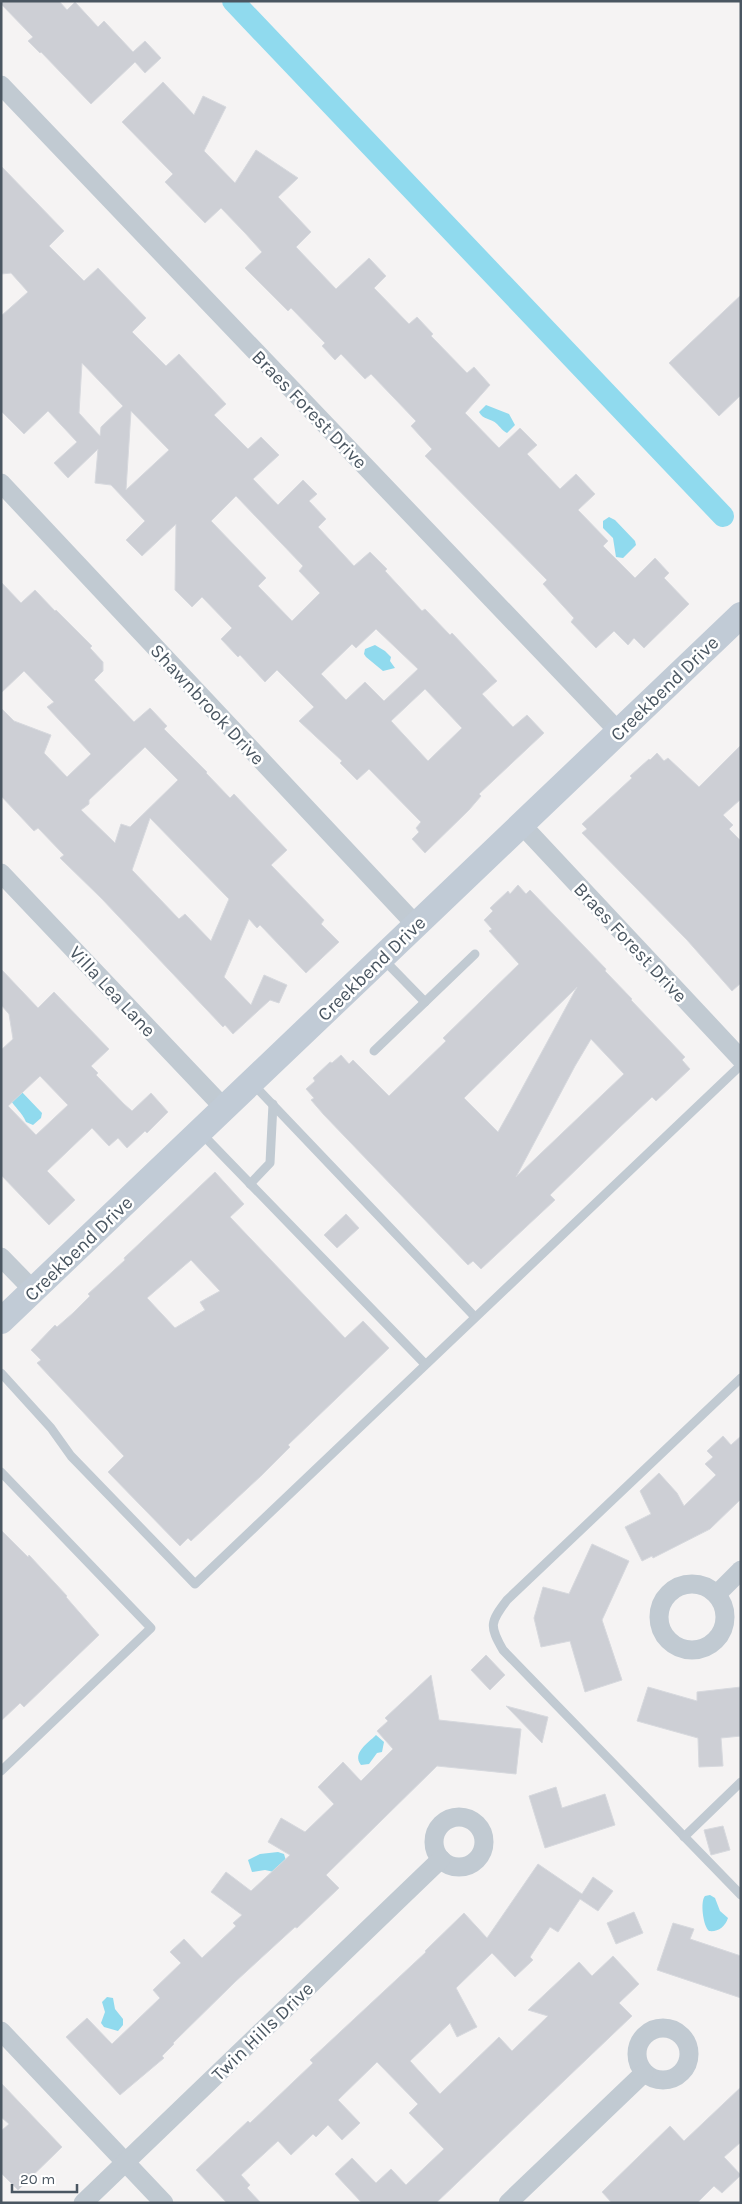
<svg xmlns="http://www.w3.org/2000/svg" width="742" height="2204" font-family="Karla,sans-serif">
<rect width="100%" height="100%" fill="#f5f3f3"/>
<g fill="#90daee">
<path d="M486,405L509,414L515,425L507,433C502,430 501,428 497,424C491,418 483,420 479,412Z"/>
<polygon points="609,517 615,520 635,541 636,545 623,558 616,557 613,538 603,528 603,521"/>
<polygon points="375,645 385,651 391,657 390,661 395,668 383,671 366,657 364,654 365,649"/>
<path d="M20,1090L42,1113L41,1118L33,1125L26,1122C22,1112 15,1108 10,1099Z"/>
<path d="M376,1735L384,1742L382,1752L377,1753L369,1764L361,1765C352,1753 367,1744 376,1735Z"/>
<polygon points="278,1852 284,1854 287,1864 274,1872 265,1870 252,1872 248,1860 260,1854"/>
<path d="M710,1895L715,1898L720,1911L728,1918C725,1927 718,1932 709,1931C703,1926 700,1901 705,1896Z"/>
<polygon points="107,1997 113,1998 115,2009 123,2019 123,2025 118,2031 104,2027 101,2023 105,2012 102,2002"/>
</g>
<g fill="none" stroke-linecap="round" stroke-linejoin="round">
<polyline stroke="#90daee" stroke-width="22" points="233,1 723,516"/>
</g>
<g fill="#cdcfd5" stroke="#d7d9de" fill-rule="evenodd">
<polygon points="1,1 59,1 67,10 75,2 98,27 104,21 133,52 145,41 161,58 145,73 135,62 91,104 41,52 40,53 28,41 33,37 1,4"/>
<polygon points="163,82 194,115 203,96 226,107 204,151 235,183 256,150 298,178 278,197 311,232 296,247 336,289 369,258 386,276 374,288 409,324 417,317 433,334 431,336 467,373 474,367 490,385 465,413 499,448 520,428 537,445 527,454 560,489 576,474 595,494 578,510 608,541 603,546 635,578 655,558 669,573 664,578 689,604 644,648 634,638 628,645 614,631 596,648 571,622 574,618 543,584 547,580 425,456 432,449 411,426 416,421 371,374 365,379 341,354 335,360 322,346 325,343 291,308 288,311 245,268 262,252 245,233 221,208 205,223 165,182 173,174 122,122"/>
<path d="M1,166L64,231L49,246L84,281L98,268L146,318L132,332L166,366L179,354L226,404L214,415L248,449L261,437L279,455L253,479L278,505L303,480L317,494L309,501L326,519L318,527L354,566L370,552L387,569L385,571L422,611L425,609L450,635L452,633L497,681L482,694L513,727L527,715L544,733L479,794L481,796L469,810L425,853L412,839L419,832L416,828L421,822L369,769L357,780L340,763L342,761L299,721L314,707L277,670L265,682L240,655L238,657L221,639L232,628L202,597L192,607L175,590L176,524L142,556L126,540L145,521L111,485L95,483L98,449L68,478L54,463L77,442L48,411L24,434L1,411V316L28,292L11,273L1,274ZM82,363L123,406L101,427L100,436L79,413ZM131,411L169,450L126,490ZM236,496L303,566L299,571L320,593L292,621L258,586L266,578L211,521ZM376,629L418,669L384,701L365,682L346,700L321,674L352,644L356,648ZM425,689L462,728L428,761L391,721Z"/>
<polygon points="741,295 741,395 719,416 669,363"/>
<path d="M1,582L21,603L35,590L55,611L56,610L92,646L90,648L103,662V671L94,680L134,722L150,708L167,726L164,729L207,772L206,773L230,798L234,794L287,850L271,865L324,920L321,924L339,942L306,973L260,925L257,928L249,919L224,977L251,1005L264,975L287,985L279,1003L270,1000L233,1034L225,1025L223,1027L101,898L60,858L64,855L38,828L34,831L1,796V708L14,721L51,735L44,753L67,777L91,754L47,707L54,702L24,671L1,693ZM145,747L178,780L130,827L121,824L115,843L81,810L89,804V800ZM150,818L229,899L211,941L185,914L179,919L132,870Z"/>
<polygon points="741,745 741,799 723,815 733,825 729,829 741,841 741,983 732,991 687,940 582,833 587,829 582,824 632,778 630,776 649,759 650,760 657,753 664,761 668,758 699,787"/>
<path d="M518,885L526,894L530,890L606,969L605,971L632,999L631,1000L685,1057L682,1060L690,1069L656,1101L652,1097L619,1128L550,1195L555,1200L481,1269L473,1261L468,1265L324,1115L311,1100L314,1098L306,1089L315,1081L313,1078L330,1062L332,1063L341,1055L349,1064L353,1060L389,1096L446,1041L443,1038L519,964L489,931L492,929L484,920L493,911L490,908L508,891L510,894ZM577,987L512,1107L498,1132L464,1098ZM591,1039L624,1074L516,1177L575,1066Z"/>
<path d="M1,969L38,1008L54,992L109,1049L91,1066L98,1073L96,1075L124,1104L132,1111L151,1093L168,1112L147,1133L145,1131L127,1148L118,1138L109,1146L92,1128L47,1171L75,1200L49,1225L1,1175V1050L13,1039L9,1014L1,1005ZM40,1076L68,1105L36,1135L8,1106Z"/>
<path d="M215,1172L244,1204L230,1217L345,1338L363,1321L389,1348L288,1445L290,1447L262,1475L191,1541L188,1538L180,1546L108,1472L124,1456L37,1363L41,1360L31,1350L55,1325L57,1327L73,1313L90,1296L88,1294L125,1260L124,1258ZM191,1260L220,1291L200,1302L205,1310L175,1328L147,1298Z"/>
<polygon points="346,1214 359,1228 337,1248 324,1235"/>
<polygon points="723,1436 731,1445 741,1436 741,1499 710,1529 653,1558 652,1556 642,1561 625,1527 651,1514 640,1491 659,1473 677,1493 684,1506 716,1475 705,1464 713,1457 707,1451"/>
<polygon points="1,1530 28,1557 29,1555 67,1596 66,1597 99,1635 24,1707 20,1703 1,1721"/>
<polygon points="592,1544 629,1561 602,1620 622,1680 585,1692 570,1641 541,1647 534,1618 543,1587 569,1594"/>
<polygon points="486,1655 505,1675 490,1690 471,1670"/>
<polygon points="431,1675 439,1720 521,1729 516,1774 437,1766 326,1875 339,1888 297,1928 295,1927 235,1982 173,2043 174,2044 162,2056 164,2058 120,2095 66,2037 87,2018 112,2044 160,1998 153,1990 181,1963 170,1952 184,1939 202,1958 236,1926 233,1923 242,1915 211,1892 226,1872 251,1891 290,1855 268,1842 281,1818 305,1832 334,1804 318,1787 343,1762 361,1781 393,1749 377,1731 388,1721 385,1718"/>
<polygon points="648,1687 697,1701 697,1692 741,1687 741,1736 721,1738 723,1766 699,1767 698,1738 637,1721"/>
<polygon points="506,1706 548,1717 542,1743"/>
<polygon points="556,1787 562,1808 605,1794 615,1825 545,1848 529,1796"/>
<polygon points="723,1826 730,1850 711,1855 704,1830"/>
<polygon points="538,1864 582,1894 593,1877 613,1891 598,1911 580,1899 558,1932 550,1927 530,1957 533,1960 515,1977 492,1953 456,1988 477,2027 457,2037 450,2023 410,2061 440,2094 499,2037 512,2051 548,2016 528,2010 579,1962 592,1976 613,1956 639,1984 619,2003 632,2016 436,2203 362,2203 335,2174 352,2158 376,2183 391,2169 406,2185 444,2149 409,2113 418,2104 377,2062 338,2100 360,2123 342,2140 328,2125 316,2137 313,2134 291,2155 278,2141 241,2175 250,2185 247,2188 261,2203 227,2203 196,2170 248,2121 250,2123 313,2063 310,2060 426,1952 425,1951 464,1913 487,1938"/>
<polygon points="634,1912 643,1933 616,1944 607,1923"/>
<polygon points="673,1923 694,1929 690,1939 741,1956 741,1998 657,1970"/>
<polygon points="1,2083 62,2147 18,2190 1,2173 1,2131 9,2124 1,2117"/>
<polygon points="741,2087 741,2142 724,2157 741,2175 722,2193 714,2186 697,2203 612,2203 602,2192 670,2126 684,2141"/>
</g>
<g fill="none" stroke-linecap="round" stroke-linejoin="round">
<g stroke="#c1cad2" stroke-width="9">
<polyline points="384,960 425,1002"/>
<polyline points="374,1051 475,954"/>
<polyline points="253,1084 475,1317"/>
<polyline points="202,1134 425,1364"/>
<polyline points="250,1184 270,1163 273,1104"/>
<polyline points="1,1373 51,1428 71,1456 195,1584 741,1065"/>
<path d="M741,1378L507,1600C490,1622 489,1626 503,1650L741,1895"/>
<polyline points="1,1472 151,1628 1,1771"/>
<polyline points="684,1837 741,1782"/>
</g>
<g stroke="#c1cad2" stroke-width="19">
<polyline points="1,85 619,732"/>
<polyline points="1,483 416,925"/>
<polyline points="521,824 741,1059"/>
<polyline points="1,873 225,1109"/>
<polyline points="1,1257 34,1291"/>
<circle cx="692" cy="1617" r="33"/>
<polyline points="717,1594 741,1570"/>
<circle cx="459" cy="1842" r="25"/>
<circle cx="663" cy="2054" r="26"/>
<polyline points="1,2031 164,2203"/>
<polyline points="83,2203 441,1859"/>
<polyline points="508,2203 644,2073"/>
</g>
<polyline stroke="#c1cbd6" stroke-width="26" points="1,1321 741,615"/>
</g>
<g text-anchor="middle" stroke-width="5" stroke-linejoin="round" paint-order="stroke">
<g font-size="19" fill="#4a5661" stroke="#fff">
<text transform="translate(310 409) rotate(46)" y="7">Braes Forest Drive</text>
<text transform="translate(664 688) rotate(-44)" y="7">Creekbend Drive</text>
<text transform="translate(208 704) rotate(47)" y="7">Shawnbrook Drive</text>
<text transform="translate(631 942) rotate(47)" y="7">Braes Forest Drive</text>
<text transform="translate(371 968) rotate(-44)" y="7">Creekbend Drive</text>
<text transform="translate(113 991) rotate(47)" y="7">Villa Lea Lane</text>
<text transform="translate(78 1248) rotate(-44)" y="7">Creekbend Drive</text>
<text transform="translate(262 2031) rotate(-44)" y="7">Twin Hills Drive</text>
</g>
</g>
<rect width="742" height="2204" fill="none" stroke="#4a5661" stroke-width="5"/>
<path d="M12 2184v8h65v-8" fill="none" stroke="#4a5661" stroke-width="2.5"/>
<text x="20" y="2184" font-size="15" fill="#4a5661" stroke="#ffffff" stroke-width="4" paint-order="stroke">20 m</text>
</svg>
